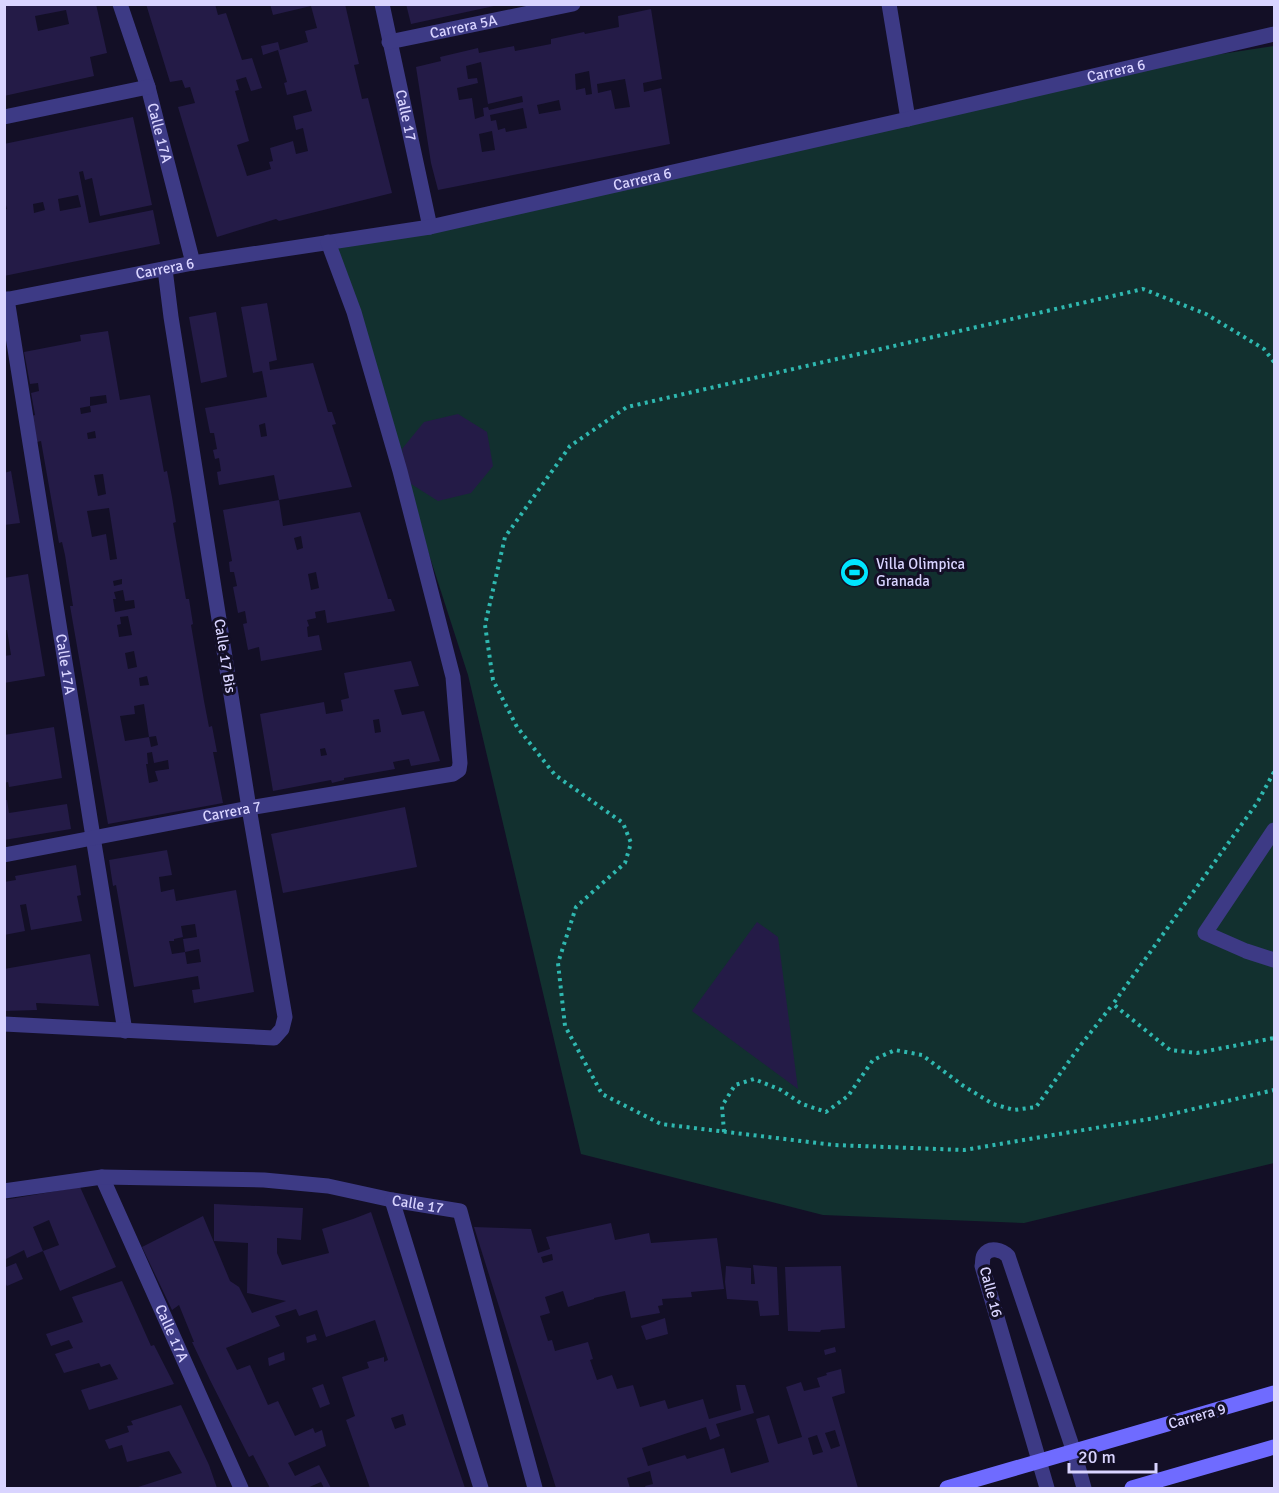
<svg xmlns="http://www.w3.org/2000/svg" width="1279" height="1493" font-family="Signika,sans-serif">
<rect width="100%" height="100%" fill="#130f26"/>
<polygon fill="#12302f" points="1274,46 1274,1163 1024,1223 823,1215 581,1154 468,675 402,471 330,243 1149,65"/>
<g fill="#241b47" fill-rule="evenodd">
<path d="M4,4H96L107,53L90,57L94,76L4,96ZM66,10L69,24L38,31L35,16Z"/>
<polygon points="146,4 215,4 218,15 226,13 242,60 252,58 262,88 251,91 246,77 236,80 239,90 235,91 249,141 237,145 247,176 271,169 269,162 273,161 270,148 293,141 296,154 308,151 303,128 296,130 293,116 312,111 306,90 287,95 284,83 287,82 278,50 263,55 261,46 278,42 280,50 308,42 305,31 317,28 311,6 273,15 270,4 345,4 359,64 354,65 362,99 368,98 392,193 279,221 276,219 217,237 178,107 195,103 190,87 185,88 182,80 170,82"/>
<polygon points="406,4 493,4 494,6 411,24"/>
<path d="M651,9L662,79L643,83L644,92L661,88L670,144L438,190L431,163L416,67L441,61L440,57L478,48L479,53L514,46L515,51L551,44V39L584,32L585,34L619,27L618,16ZM481,62L488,104L522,96L523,102L489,110L488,107L483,108L484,116L475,119L472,98L459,100L457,88L478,83L477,78L468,79L466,66ZM589,71L592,94L586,95L585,88L576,90L575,74ZM625,79L630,107L615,109L611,90L598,93L597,84ZM559,100L561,110L539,114L537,105ZM523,108L527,128L506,132L505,128L498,130L496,120L491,121L490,115ZM492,131L495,150L482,152L479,134Z"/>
<path d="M133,117L152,205L100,216L92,178L85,180L83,171L79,172L89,223L153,210L160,244L4,276V210L7,209L4,197V144ZM78,195L81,207L60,211L58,199ZM43,202L45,210L34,213L33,204Z"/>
<path d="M267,303L277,360L269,362L270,370L313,363L328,412H332L336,424L332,425L352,487L279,500L274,475L219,485L217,472L221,471L219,458L215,459L213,450L217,449L214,433H210L205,408L267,397L262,371L253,373L241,307ZM265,423L267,436L261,437L259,425Z"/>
<polygon points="216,312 227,377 201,383 189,317"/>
<path d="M108,331L120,400L150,395L164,472L167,471L172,497L176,522L173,523L186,599H189L193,624L191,625L204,701L209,727L212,726L217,752H213L223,803L108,824L70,606H73L65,555L62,542L59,543L41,441L37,442L32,416L35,415L31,393L39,391L38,383L30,384L24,352L81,341L80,335ZM106,395L107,403L90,406V397ZM90,406L91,412L81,414L80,408ZM95,431L96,438L88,439L87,433ZM103,474L106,494L98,496L94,475ZM109,508L117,559L110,560L106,534L92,537L87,511ZM122,579V584L114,586L113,581ZM123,590L125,601L134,600L135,608L115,612L113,599H116L114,592ZM128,616L132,635L119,637L117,625L121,624L120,617ZM134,651L137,667L128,669L125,653ZM147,676L149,685L140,686L139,678ZM144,704L149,737L156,736L158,745L151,747L149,737L125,741L120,716L135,714L134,706ZM152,752L154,763L168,760L169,769L155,771L158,781L149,783L146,764H148L147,753Z"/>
<polygon points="458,414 487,432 493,466 471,493 438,501 408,482 402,449 424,422"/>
<polygon points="11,471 20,523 4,525 4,473"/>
<path d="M279,500L283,526L360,512L387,595L388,599H391L395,611L327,623L325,610L315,612L316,618L307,620L309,626L307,627L308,637L319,635L322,650L261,661L259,647L248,650L243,624L247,623L245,611L238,613L233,587L237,586L234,572H230L229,562L232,561L223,510ZM301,536L303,548L297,550L294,538ZM316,572L319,588L311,590L308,574Z"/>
<polygon points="28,574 45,676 4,683 4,656 11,655 7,630 4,630 4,578"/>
<path d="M411,661L419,686L394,690L402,715L424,711L440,761L411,766L409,759L393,762L395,769L344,778V780L332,783L331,780L273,791L260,714L324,702L326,714L343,711L341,700L349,698L344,673ZM379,719L381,732L375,733L373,720ZM325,748L327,755L321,756L320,749Z"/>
<polygon points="54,727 62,778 9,787 8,782 4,783 4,735"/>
<polygon points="4,800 7,800 9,813 67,804 71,829 4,840"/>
<polygon points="405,807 417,867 283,893 271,834"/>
<path d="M167,850L172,875L159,877L161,892L174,889L176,901L236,890L254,992L194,1003L192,990L200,989L198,976L134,987L116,885L113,886L109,860ZM195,924L197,937L183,939L185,952L199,949L201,962L187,964L185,952L172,954L169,941H174V939L183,937L181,926Z"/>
<polygon points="76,865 81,895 77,896 82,921 31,930 26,904 20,905 25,931 4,935 4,882 16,880 15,876"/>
<polygon points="757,922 778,937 798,1089 692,1011"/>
<polygon points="90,954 99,1006 36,1003 37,1010 4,1011 4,969"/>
<polygon points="80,1187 116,1267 60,1291 43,1251 59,1245 49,1220 33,1227 43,1251 27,1258 24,1250 4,1260 4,1200"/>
<path d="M214,1204L303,1208L301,1240L277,1238V1253L282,1265L329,1253L322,1229L353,1219L371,1212L465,1488H370L346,1420L355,1416L342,1377L369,1368L367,1362L384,1357V1362L388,1360L375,1320L326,1337L317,1310L299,1316L296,1309L275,1316L280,1326L226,1348L237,1370L250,1365L268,1405L278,1401L295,1436L313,1428L315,1433L322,1430L326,1446L288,1463L295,1476L319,1465L331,1488H324L321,1482L307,1488H270L253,1455L249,1457L210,1380L192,1342H194L179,1305L172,1310L142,1247L203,1216L230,1281L239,1287L252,1313L286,1301L247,1293L248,1243L214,1241ZM403,1414L406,1425L395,1429L391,1418Z"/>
<path d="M611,1223L615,1240L649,1233L651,1243L717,1238L724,1289L691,1292L692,1297L662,1299L663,1305L658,1306L660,1313L631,1318L625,1291L594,1298V1299L568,1307L563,1291L545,1297L550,1313L540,1316L548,1341L552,1340L555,1351L588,1342L593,1359L590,1360L597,1380L612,1375L617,1389L633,1385L640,1407L665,1400L668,1409L703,1399L709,1419L741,1410L736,1385H745L754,1413L716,1424L720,1436L710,1440L706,1427L642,1448L648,1466L685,1455L687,1459L724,1448L731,1473L769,1462L756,1419L769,1415L778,1444L802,1437L786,1387L801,1382L804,1391L820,1387L817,1378L827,1375L826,1373L841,1369L845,1393L832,1397L858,1488H646L645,1486L653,1484L650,1471L627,1478L630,1488H556L474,1227L531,1229L538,1253L550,1249L546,1237ZM552,1254L553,1260L543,1263L541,1257ZM835,1430L840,1446L831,1449L825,1433ZM817,1435L823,1452L813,1455L808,1438Z"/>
<polygon points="16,1263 23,1279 7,1286 4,1281 4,1268"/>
<polygon points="753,1265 777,1267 779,1315 760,1316 758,1301 727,1299 725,1282 726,1266 751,1268 751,1284 755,1284"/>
<polygon points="841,1266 845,1328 821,1330 820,1332 788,1331 785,1267"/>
<polygon points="122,1281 151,1346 154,1345 174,1384 89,1410 81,1390 118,1379 110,1364 101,1367 99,1363 64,1373 55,1354 73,1348 69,1340 51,1346 46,1334 83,1322 72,1297"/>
<polygon points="665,1318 668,1334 646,1340 641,1326"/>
<polygon points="315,1334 317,1340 307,1343 306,1337"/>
<polygon points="835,1347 836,1352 825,1355 824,1350"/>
<polygon points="284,1352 285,1360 269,1366 268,1358"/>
<polygon points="323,1384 330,1404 320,1408 312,1388"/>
<polygon points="181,1405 209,1465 217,1488 135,1488 182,1473 169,1451 127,1462 122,1445 109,1449 105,1440 129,1432 127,1426 133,1425 131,1421"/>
</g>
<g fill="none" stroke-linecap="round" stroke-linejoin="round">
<g stroke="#2fb8b0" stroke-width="4" stroke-dasharray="3 4.5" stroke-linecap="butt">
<polyline points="1274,362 1264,349 1206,314 1143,289 627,407 570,446 505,537 485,625 493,680 517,727 555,775 623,823 631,843 625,863 576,907 558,963 565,1026 602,1094 661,1124 834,1145 964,1150 1155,1118 1274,1090"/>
<polyline points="1274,772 1257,803 1113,1004 1170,1050 1197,1053 1274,1038"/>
<polyline points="724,1132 722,1106 735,1085 754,1079 781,1090 802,1104 826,1112 848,1096 873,1060 895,1050 922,1055 962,1085 993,1104 1014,1110 1036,1107 1080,1046 1113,1004"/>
</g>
<polyline stroke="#3d3a85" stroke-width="15" points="1274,830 1205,933 1246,951 1274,960"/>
<g stroke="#3d3a85" stroke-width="15">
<path id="s1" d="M120,4L148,87L193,263"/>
<path id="s2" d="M382,4L430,227"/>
<polyline points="889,4 908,119"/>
<path id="s3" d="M389,42L573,4"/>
<polyline points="4,117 148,87"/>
<path id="s4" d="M7,299L93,837L125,1031"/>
<path id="s5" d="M4,300L193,263L430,227L908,119L1274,34"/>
<path id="s6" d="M4,855L249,808L453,774L459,770L460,763L453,677L400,471L354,312L328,242"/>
<polyline points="4,1024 274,1038 282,1029 285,1017 249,808 171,317 165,269"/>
<path id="s7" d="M102,1177L241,1488"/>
<path id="s8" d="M4,1191L102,1177L264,1180L328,1186L392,1200L460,1211L535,1488"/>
<polyline points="392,1200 481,1488"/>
<path d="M1047,1488L982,1266C983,1263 982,1257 984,1255C990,1246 1002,1250 1008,1256L1074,1452L1084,1488"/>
</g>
<g stroke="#6f6bff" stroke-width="15">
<polyline points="947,1488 1274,1393"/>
<polyline points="1132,1488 1274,1447"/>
</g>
</g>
<defs>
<symbol id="stadium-disc" viewBox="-11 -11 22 22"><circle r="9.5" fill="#00e5ff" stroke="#130f26"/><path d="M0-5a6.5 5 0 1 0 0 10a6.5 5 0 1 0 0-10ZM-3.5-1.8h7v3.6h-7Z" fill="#111"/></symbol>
</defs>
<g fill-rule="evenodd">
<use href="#stadium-disc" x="838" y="556" width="33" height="33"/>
</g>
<g text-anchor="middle" stroke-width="6" stroke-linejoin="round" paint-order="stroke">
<g font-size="15" fill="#d9d4ff" stroke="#130f26">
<text dy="5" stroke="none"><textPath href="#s3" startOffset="76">Carrera 5A</textPath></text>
<text dy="5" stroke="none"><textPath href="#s5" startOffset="1136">Carrera 6</textPath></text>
<text dy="5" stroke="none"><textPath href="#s2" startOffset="114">Calle 17</textPath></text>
<text dy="5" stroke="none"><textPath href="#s1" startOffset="135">Calle 17A</textPath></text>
<text dy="5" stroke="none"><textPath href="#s5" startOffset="650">Carrera 6</textPath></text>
<text dy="5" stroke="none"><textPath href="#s5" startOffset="164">Carrera 6</textPath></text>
<text transform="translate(225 656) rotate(81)" y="5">Calle 17 Bis</text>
<text dy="5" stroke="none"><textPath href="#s4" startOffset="370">Calle 17A</textPath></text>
<text dy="5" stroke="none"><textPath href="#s6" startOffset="232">Carrera 7</textPath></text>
<text dy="5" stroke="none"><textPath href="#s8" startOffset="417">Calle 17</textPath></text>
<text transform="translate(991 1292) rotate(75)" y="5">Calle 16</text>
<text dy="5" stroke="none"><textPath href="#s7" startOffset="171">Calle 17A</textPath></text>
<text transform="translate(1197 1416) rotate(-16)" y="5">Carrera 9</text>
</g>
<g font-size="15" fill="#d9d4ff" stroke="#130f26" text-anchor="start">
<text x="876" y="569">Villa Olimpica<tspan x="876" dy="17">Granada</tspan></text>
</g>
</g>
<rect width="1279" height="1493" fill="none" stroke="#d9d4ff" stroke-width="12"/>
<path d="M1069 1463v9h87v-9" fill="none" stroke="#d9d4ff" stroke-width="3"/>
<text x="1078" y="1463" font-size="18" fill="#d9d4ff" stroke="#130f26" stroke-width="4.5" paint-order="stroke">20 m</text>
</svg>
